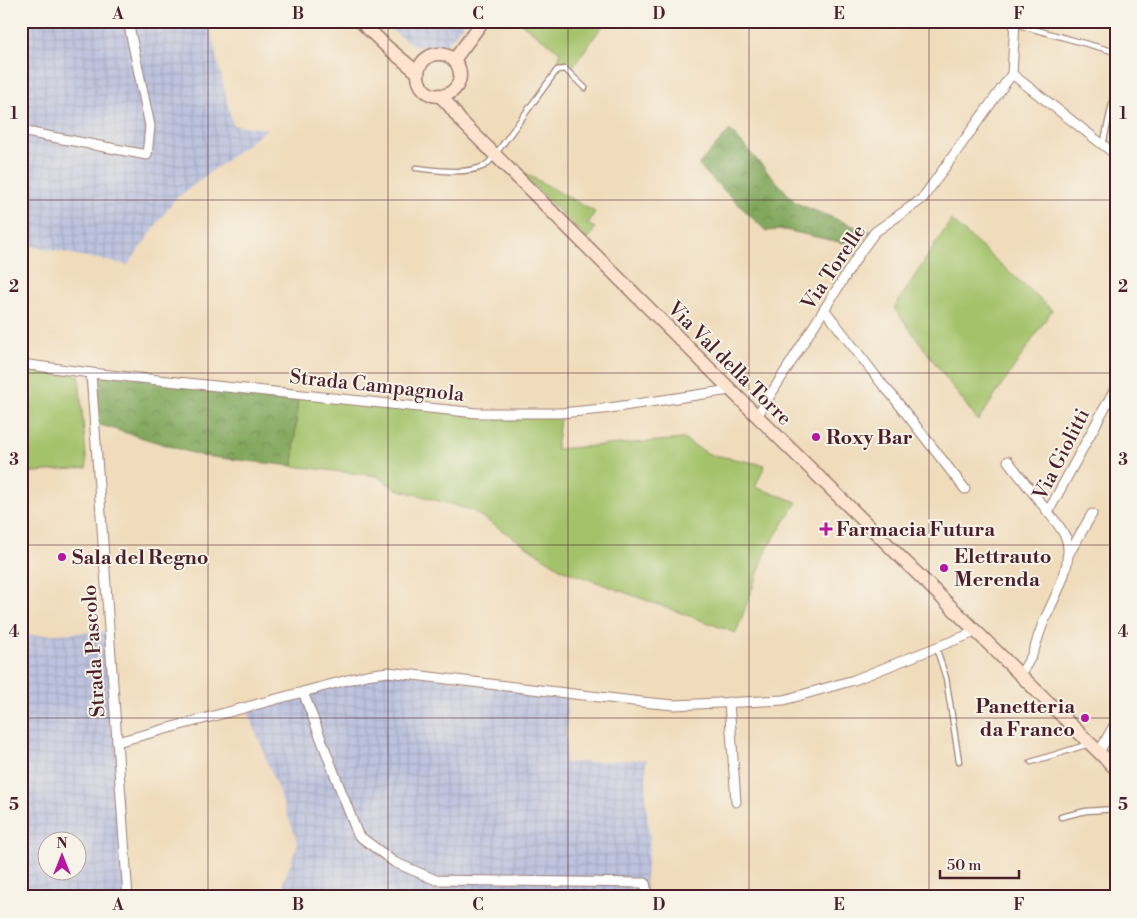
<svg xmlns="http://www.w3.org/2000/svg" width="1137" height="918" font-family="'Libre Bodoni',serif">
<defs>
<pattern id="industrial-grid" width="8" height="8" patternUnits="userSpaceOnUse" patternTransform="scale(1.25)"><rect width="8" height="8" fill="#bdc3de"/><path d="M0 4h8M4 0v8" fill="none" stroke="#a4a7bf"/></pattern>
<pattern id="forest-crowns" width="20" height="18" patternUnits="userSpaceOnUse" patternTransform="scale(1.25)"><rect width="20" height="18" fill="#82a85d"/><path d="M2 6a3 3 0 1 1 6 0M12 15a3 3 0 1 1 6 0" fill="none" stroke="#6c884d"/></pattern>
</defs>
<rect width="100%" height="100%" fill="#f7f3e8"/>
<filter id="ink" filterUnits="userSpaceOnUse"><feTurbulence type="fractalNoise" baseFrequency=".02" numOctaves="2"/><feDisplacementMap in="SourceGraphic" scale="10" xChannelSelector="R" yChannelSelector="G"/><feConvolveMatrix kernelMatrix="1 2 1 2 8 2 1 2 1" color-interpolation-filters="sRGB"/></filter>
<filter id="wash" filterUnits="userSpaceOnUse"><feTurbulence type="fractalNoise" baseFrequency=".0096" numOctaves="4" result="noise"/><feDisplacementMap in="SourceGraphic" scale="20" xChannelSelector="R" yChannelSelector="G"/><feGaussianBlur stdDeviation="1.12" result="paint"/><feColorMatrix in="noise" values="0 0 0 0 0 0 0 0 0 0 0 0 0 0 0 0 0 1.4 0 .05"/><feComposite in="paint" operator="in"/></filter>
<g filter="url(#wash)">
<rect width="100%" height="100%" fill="#f0dcbb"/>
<g fill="url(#industrial-grid)" fill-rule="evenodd">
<polygon points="21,21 208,21 233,125 267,129 174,200 128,265 21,244"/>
<polygon points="379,21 465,21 454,36 446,44 429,49 413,45"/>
<path d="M109,631L128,897H21V636ZM48,840H78V870H48Z"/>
<polygon points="388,672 568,693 565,763 646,759 646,802 650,839 645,883 648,897 297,897 283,883 298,843 248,711"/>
</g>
<g fill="#a3c269" stroke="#76704a">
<polygon points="518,21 606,21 572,68 558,65 560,52"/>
<polygon points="516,168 595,212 588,224 595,228 588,240"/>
<polygon points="951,220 1052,310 978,421 894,308"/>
<polygon points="21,370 79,375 87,468 21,473"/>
<polygon points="298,395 477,413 561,413 556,449 683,439 709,454 765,465 755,487 797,502 767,549 736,633 563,570 471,510 396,489 377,476 293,466"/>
</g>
<g fill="url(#forest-crowns)" stroke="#666444">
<polygon points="730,130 796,203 863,230 875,232 843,243 785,230 766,231 698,165"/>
<polygon points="91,373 298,395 293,466 202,456 94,423"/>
</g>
</g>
<g filter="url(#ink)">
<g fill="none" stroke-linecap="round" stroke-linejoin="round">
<defs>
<g id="lane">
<polyline points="1015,24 1116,52"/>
<polyline points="1103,145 1116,86"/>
<path d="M416,168C436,170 465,175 484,166C488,164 492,159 495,155L557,70L565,69L585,88"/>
<polyline points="936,647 946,678 959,761"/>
<polyline points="1031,762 1089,744"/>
<polyline points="1061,817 1086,811 1116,809"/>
</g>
<g id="street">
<polyline points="1012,74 1116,155"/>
<polyline points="21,131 147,155 150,126 128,21"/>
<polyline points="824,309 882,384 891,394 965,489"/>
<polyline points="21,364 91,373 477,413 561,413 603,409 730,390"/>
<polyline points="91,373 128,897"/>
<polyline points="757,416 861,251 875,232 922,199 1012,74 1015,21"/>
<polyline points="1008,461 1048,512"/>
<polyline points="1067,557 1092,514"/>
<path d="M1020,676C1024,669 1028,662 1032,655C1036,646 1038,636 1042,626C1052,601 1073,569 1067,541C1064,530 1055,521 1048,512L1116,387"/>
<polyline points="303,692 358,835 394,862 436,880 645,883 648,897"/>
<polyline points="729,702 736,802"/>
<polyline points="117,742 366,675 388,672 642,702 674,705 784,700 854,680 975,632"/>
<polyline points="1099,752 1116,722"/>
</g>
<g id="secondary">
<polyline points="360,21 387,47 418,73"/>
<circle cx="439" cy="75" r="21"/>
<polyline points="454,60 483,21"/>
<polyline points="439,95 449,105 460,120 757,416 1116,769"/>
</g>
</defs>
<use href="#lane" stroke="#9d7e73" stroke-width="7"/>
<use href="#street" stroke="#9d7e73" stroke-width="11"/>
<use href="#secondary" stroke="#9d7e73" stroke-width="15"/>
<use href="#lane" stroke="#fff" stroke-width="4.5"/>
<use href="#street" stroke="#fff" stroke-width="9"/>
<use href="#secondary" stroke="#fde4d0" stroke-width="12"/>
</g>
</g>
<path fill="none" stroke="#4a1f2b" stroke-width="1" stroke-opacity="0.55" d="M208,21V897M388,21V897M568,21V897M749,21V897M929,21V897M21,200H1116M21,373H1116M21,545H1116M21,718H1116"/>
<g fill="#b5179e" stroke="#f7f3e8" stroke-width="2">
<circle cx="816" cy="437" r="5"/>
<path d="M823.5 521.5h5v5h5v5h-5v5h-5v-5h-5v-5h5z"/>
<circle cx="62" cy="557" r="5"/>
<circle cx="944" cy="568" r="5"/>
<circle cx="1085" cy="718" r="5"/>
</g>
<g text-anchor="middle" stroke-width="4" stroke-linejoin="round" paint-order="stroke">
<g font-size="20" fill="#4a1f2b" stroke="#f7f3e8">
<text transform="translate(833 267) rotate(-56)" y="7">Via Torelle</text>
<text transform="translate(730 363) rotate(45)" y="7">Via Val della Torre</text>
<text transform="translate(377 385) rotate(6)" y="7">Strada Campagnola</text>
<text transform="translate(1061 454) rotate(-63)" y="7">Via Giolitti</text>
<text transform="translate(93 651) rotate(-94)" y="7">Strada Pascolo</text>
</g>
<g font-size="20" font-weight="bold" fill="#4a1f2b" stroke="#f7f3e8" text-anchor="start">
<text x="826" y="444">Roxy Bar</text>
<text x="836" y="536">Farmacia Futura</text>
<text x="954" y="563">Elettrauto<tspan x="954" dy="23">Merenda</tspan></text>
<text x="72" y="564">Sala del Regno</text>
<text x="1075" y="713" text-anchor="end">Panetteria<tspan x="1075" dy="23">da Franco</tspan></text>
</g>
</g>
<rect width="1137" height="918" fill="none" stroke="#f7f3e8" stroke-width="55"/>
<g transform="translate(62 856)"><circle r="24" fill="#f7f3e8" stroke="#b29e9c"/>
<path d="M0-4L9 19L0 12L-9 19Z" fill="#b5179e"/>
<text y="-8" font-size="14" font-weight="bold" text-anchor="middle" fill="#4a1f2b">N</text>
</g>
<path d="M940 870v8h79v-8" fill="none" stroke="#4a1f2b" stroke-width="2.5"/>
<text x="947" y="870" font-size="15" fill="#4a1f2b" stroke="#f7f3e8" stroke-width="4" paint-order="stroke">50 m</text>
<rect x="28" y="28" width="1082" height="862" fill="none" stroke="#4a1f2b" stroke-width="2"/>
<g font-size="16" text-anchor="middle" font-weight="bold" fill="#4a1f2b">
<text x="118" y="19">A</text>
<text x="298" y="19">B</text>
<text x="478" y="19">C</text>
<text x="659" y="19">D</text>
<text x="839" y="19">E</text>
<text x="1019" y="19">F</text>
<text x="14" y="119">1</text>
<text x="1123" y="119">1</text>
<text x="14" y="292">2</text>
<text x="1123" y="292">2</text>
<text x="14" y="465">3</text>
<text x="1123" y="465">3</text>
<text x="14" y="637">4</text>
<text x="1123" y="637">4</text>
<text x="14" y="810">5</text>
<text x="1123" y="810">5</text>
<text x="118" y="910">A</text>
<text x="298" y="910">B</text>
<text x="478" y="910">C</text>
<text x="659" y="910">D</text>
<text x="839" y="910">E</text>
<text x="1019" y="910">F</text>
</g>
</svg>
